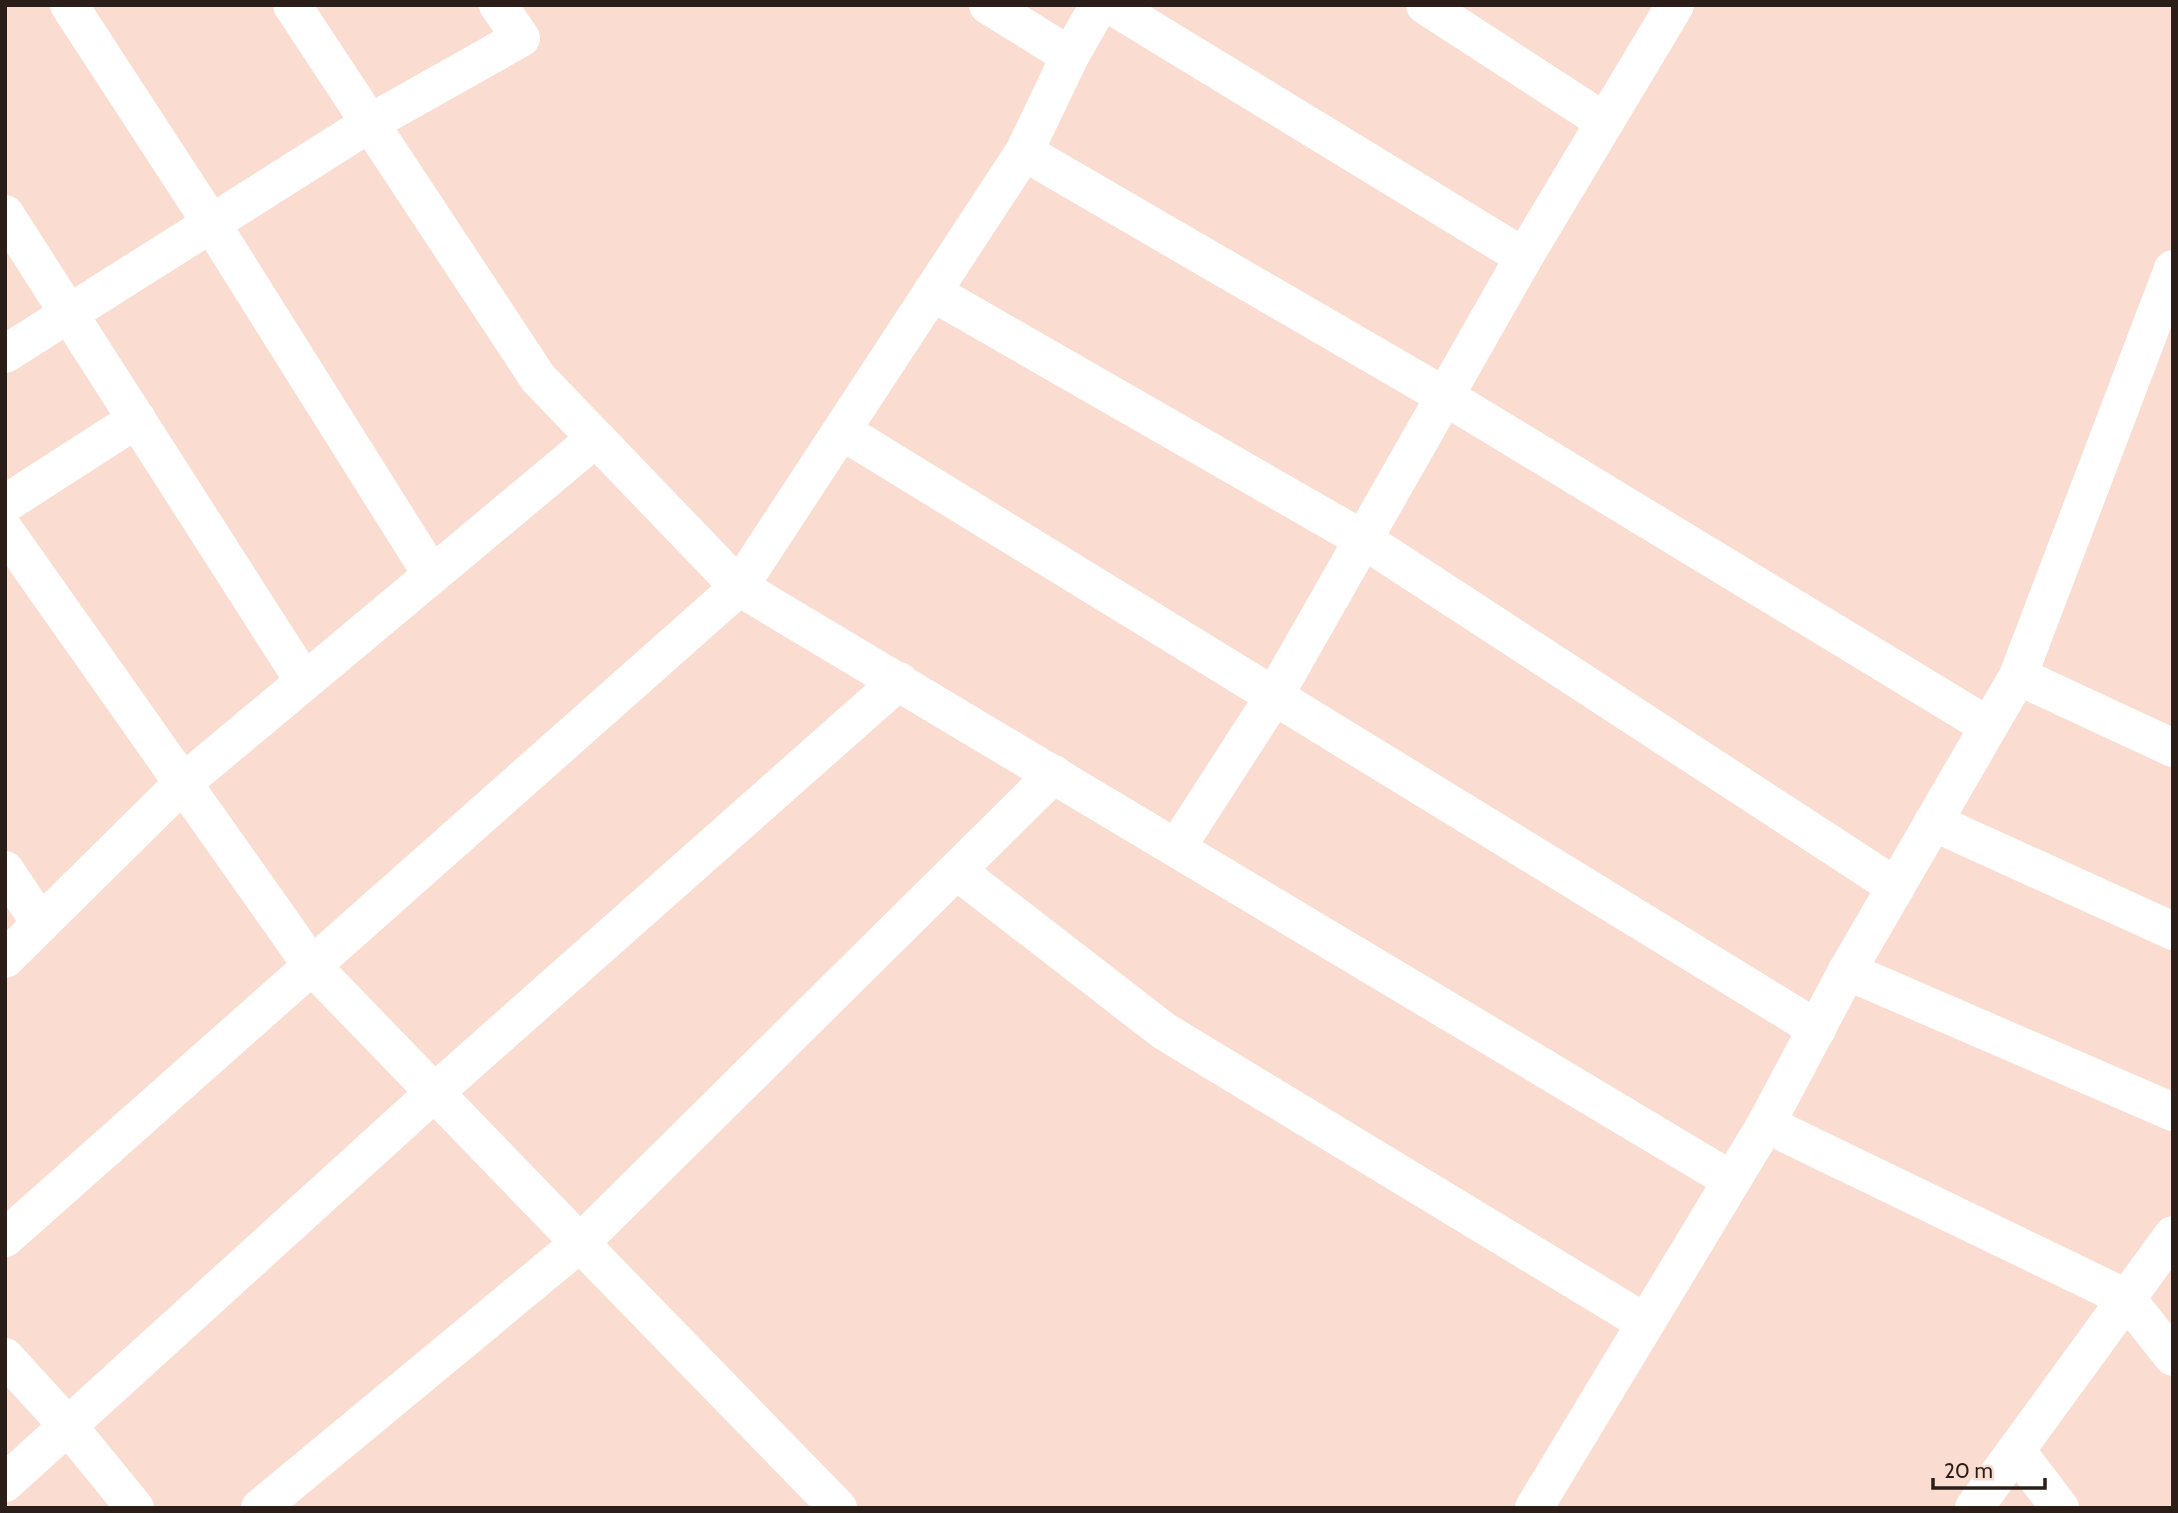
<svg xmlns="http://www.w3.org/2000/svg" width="2178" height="1513" font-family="Cabin,sans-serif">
<rect width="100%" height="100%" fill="#faddd0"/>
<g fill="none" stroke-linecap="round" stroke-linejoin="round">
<g stroke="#fff" stroke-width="38">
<polyline points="69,5 211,223 432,575"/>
<polyline points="292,5 538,378 739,587 1731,1180"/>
<polyline points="988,5 1070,56"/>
<polyline points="1099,5 1070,56 1024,152 1446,397 1988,726"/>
<polyline points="1111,5 1524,257"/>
<polyline points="1425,5 1605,122"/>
<polyline points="5,214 304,681"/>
<polyline points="932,292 1364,540 1896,887"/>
<polyline points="5,354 370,123 521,38 498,5"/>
<polyline points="842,431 1817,1029"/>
<polyline points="5,504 137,419"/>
<polyline points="5,531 312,966 580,1243 260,1508"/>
<polyline points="2018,676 2173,748"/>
<polyline points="1933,822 2173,931"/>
<polyline points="1177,847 1273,698 1524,257 1675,5"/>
<polyline points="5,870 41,924"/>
<polyline points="957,871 1164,1031 1644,1322"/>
<polyline points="5,959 183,783 596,438"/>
<polyline points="1847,971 2173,1112"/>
<polyline points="1766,1124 2126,1298 2173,1357"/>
<polyline points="5,1238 739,587 1024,152"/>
<polyline points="5,1357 68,1426 135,1508"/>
<polyline points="2016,1450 2060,1508"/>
<polyline points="5,1483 434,1093 899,681"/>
<polyline points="838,1508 580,1243 1054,774"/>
<polyline points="1534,1508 1766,1124 1847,971 2018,676 2173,269"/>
<polyline points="1974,1508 2173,1235"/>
</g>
</g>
<rect width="2178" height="1513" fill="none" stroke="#2b1e18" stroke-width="14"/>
<path d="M1933 1478v10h112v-10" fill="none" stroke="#2b1e18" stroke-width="3.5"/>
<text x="1944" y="1478" font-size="21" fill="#2b1e18" stroke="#faddd0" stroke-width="5" paint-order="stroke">20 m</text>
</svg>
